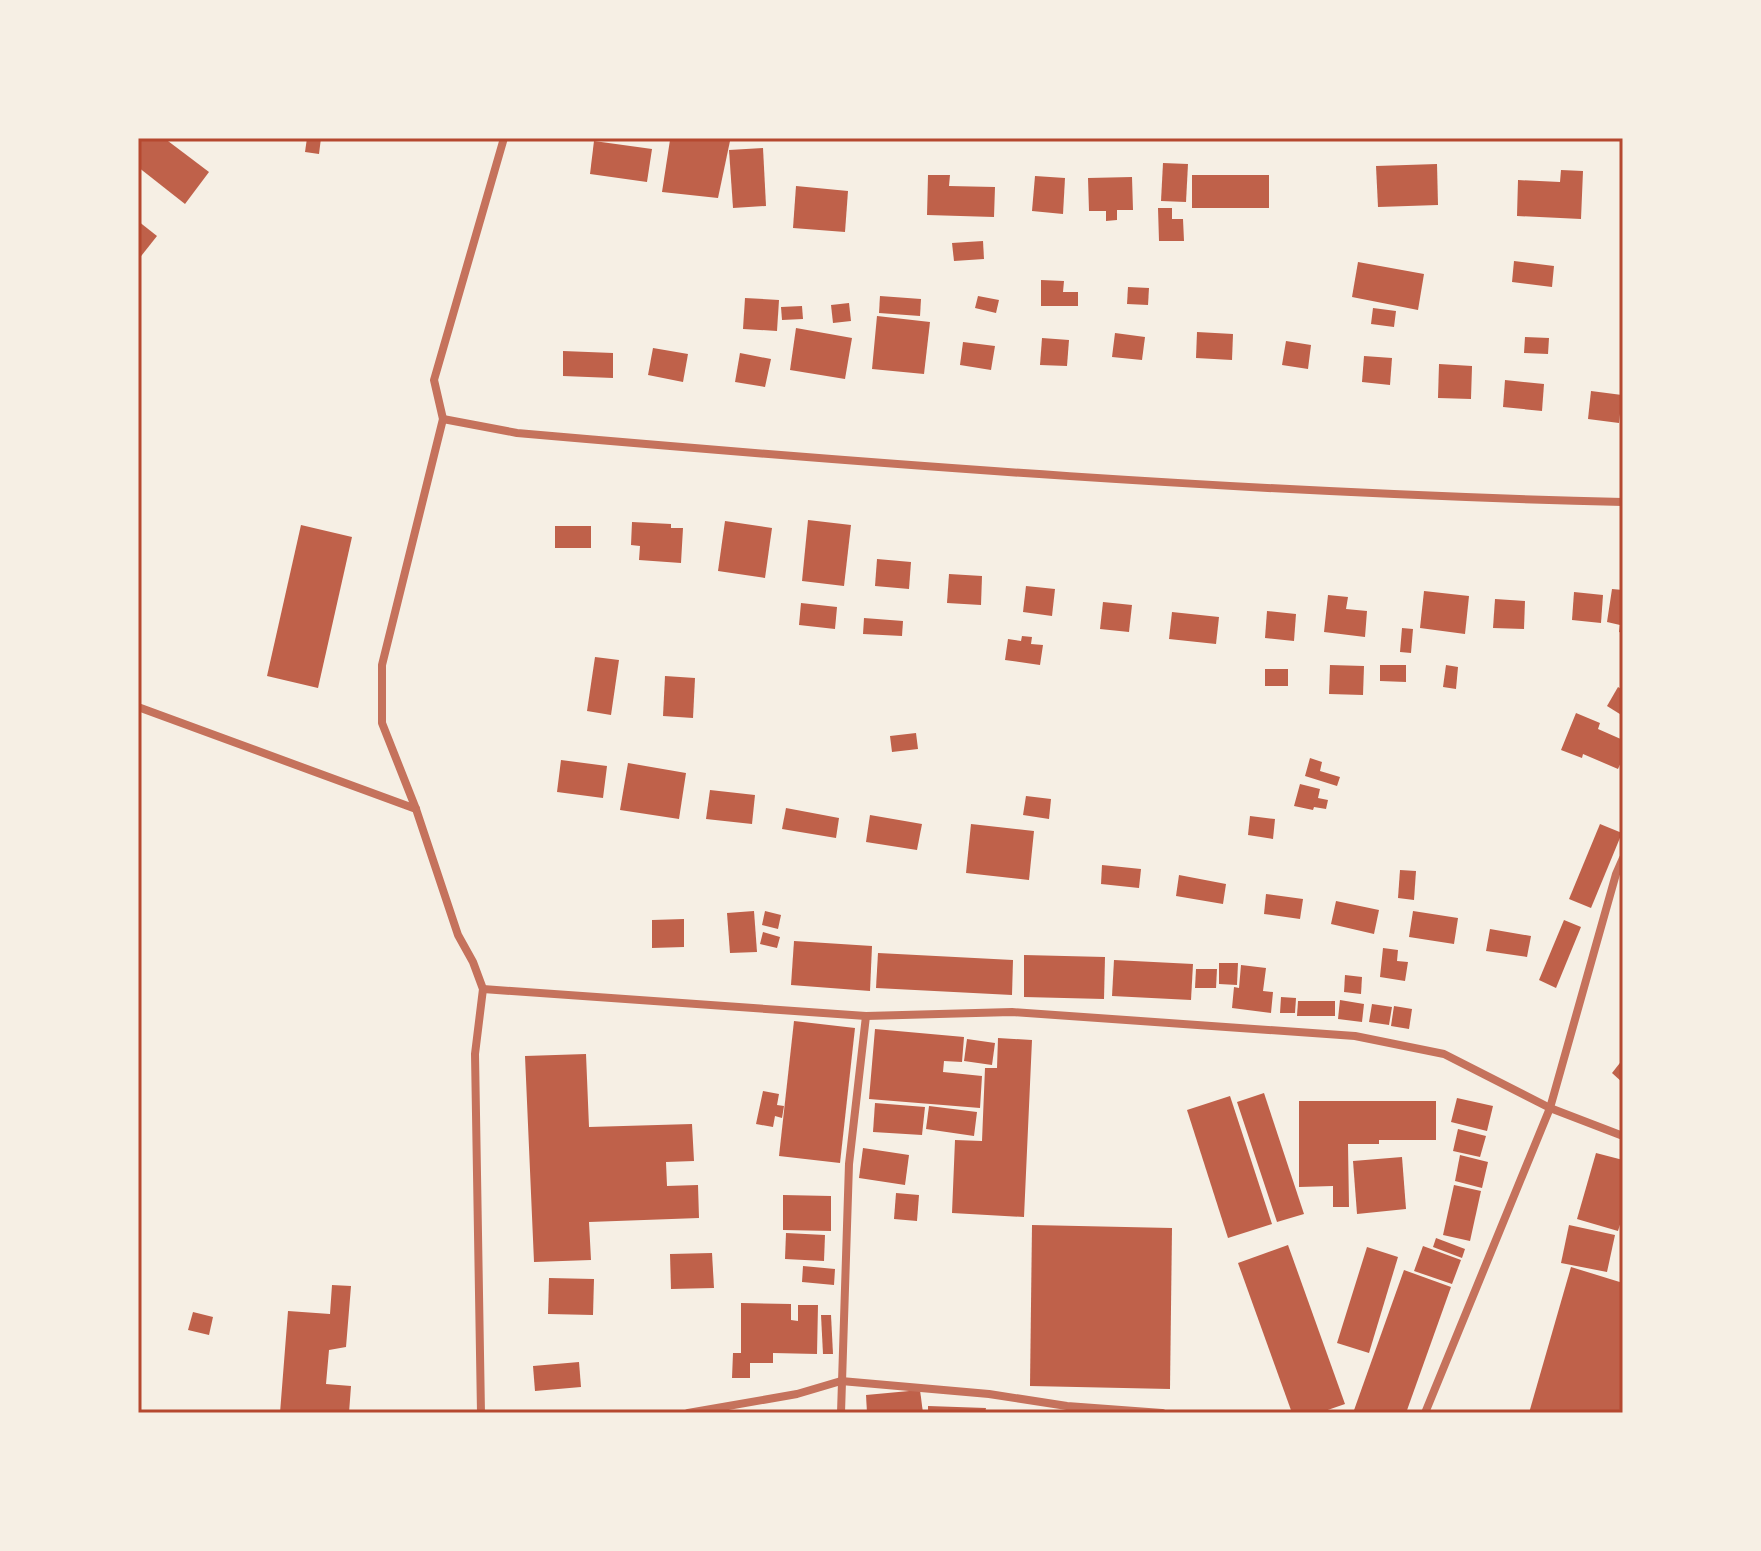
<svg xmlns="http://www.w3.org/2000/svg" width="1761" height="1551" font-family="'IBM Plex Serif',serif">
<rect width="100%" height="100%" fill="#f6efe4"/>
<g fill="#bf614a">
<polygon points="138,138 164,138 209,172 185,204 138,167"/>
<polygon points="307,138 321,138 319,154 305,152"/>
<polygon points="670,140 730,141 718,198 662,192"/>
<polygon points="594,141 652,149 647,182 590,174"/>
<polygon points="763,148 766,206 733,208 729,150"/>
<polygon points="1163,163 1188,164 1186,202 1161,201"/>
<polygon points="1437,164 1438,205 1378,207 1376,166"/>
<polygon points="1561,170 1583,171 1581,219 1517,216 1518,180 1560,182"/>
<polygon points="928,175 950,175 949,186 995,187 994,217 927,215"/>
<rect x="1192" y="175" width="77" height="33"/>
<polygon points="1035,176 1065,178 1063,214 1032,211"/>
<polygon points="1132,177 1133,210 1117,210 1117,220 1106,221 1106,211 1089,211 1088,178"/>
<polygon points="796,186 848,191 845,232 793,228"/>
<polygon points="1158,208 1172,208 1172,219 1183,219 1184,241 1159,241"/>
<polygon points="138,221 157,236 138,260"/>
<polygon points="983,241 984,259 954,261 952,243"/>
<polygon points="1514,261 1554,266 1552,287 1512,282"/>
<polygon points="1358,262 1424,274 1418,310 1352,297"/>
<polygon points="1041,280 1064,281 1063,292 1078,292 1078,306 1041,306"/>
<polygon points="1128,287 1149,288 1148,305 1127,304"/>
<polygon points="880,296 921,299 920,316 879,313"/>
<polygon points="978,296 999,300 996,313 975,308"/>
<polygon points="745,298 779,300 777,331 743,329"/>
<polygon points="849,303 851,321 833,323 831,305"/>
<polygon points="802,306 803,319 782,320 781,307"/>
<polygon points="1373,308 1396,311 1394,327 1371,324"/>
<polygon points="877,316 930,322 924,374 872,369"/>
<polygon points="796,328 852,338 845,379 790,370"/>
<polygon points="1197,332 1233,334 1232,360 1196,358"/>
<polygon points="1115,333 1145,337 1142,360 1112,357"/>
<polygon points="1525,337 1549,338 1548,354 1524,353"/>
<polygon points="1042,338 1069,340 1067,366 1040,365"/>
<polygon points="1286,341 1311,345 1308,369 1282,365"/>
<polygon points="963,342 995,346 991,370 960,365"/>
<polygon points="653,348 688,354 683,382 648,375"/>
<polygon points="563,351 613,353 613,378 563,376"/>
<polygon points="740,353 771,359 765,387 735,382"/>
<polygon points="1364,356 1392,358 1390,385 1362,382"/>
<polygon points="1439,364 1472,366 1471,399 1438,398"/>
<polygon points="1505,380 1544,384 1542,411 1503,407"/>
<polygon points="1591,391 1622,395 1619,423 1588,419"/>
<polygon points="808,520 851,525 844,586 802,581"/>
<polygon points="725,521 772,528 765,578 718,571"/>
<polygon points="632,522 671,524 671,528 683,528 681,563 639,560 640,546 631,545"/>
<polygon points="301,525 352,537 318,688 267,676"/>
<rect x="555" y="526" width="36" height="22"/>
<polygon points="877,559 911,562 909,589 875,586"/>
<polygon points="949,574 982,576 981,605 947,603"/>
<polygon points="1026,586 1055,589 1052,616 1023,612"/>
<polygon points="1612,589 1623,590 1623,633 1619,632 1620,625 1607,622"/>
<polygon points="1424,591 1469,596 1465,634 1420,628"/>
<polygon points="1574,592 1603,595 1601,623 1572,620"/>
<polygon points="1328,595 1348,597 1346,609 1367,611 1365,637 1324,632"/>
<polygon points="1495,599 1525,601 1524,629 1493,628"/>
<polygon points="1103,602 1132,605 1129,632 1100,629"/>
<polygon points="801,603 837,607 835,629 799,625"/>
<polygon points="1267,611 1296,614 1294,641 1265,638"/>
<polygon points="1172,612 1219,617 1216,644 1169,639"/>
<polygon points="864,618 903,621 902,636 863,634"/>
<polygon points="1402,628 1413,629 1411,653 1400,652"/>
<polygon points="1022,636 1032,637 1031,644 1043,645 1040,665 1005,660 1008,639 1021,641"/>
<polygon points="595,657 619,660 611,715 587,711"/>
<polygon points="1330,665 1364,666 1363,695 1329,694"/>
<polygon points="1380,665 1406,665 1406,682 1380,681"/>
<polygon points="1446,665 1458,667 1456,689 1443,687"/>
<rect x="1265" y="669" width="23" height="17"/>
<polygon points="665,676 695,678 693,718 663,716"/>
<polygon points="1618,687 1623,690 1623,716 1607,706"/>
<polygon points="1576,713 1600,723 1598,729 1623,740 1623,758 1618,769 1583,754 1582,758 1561,750"/>
<polygon points="916,733 918,749 892,752 890,736"/>
<polygon points="1310,758 1322,762 1320,771 1340,777 1337,786 1305,776"/>
<polygon points="561,760 607,766 603,798 557,792"/>
<polygon points="628,763 686,773 679,819 620,810"/>
<polygon points="1300,784 1320,789 1318,798 1328,800 1326,809 1314,807 1313,810 1294,806"/>
<polygon points="710,790 755,795 752,824 706,819"/>
<polygon points="1026,796 1051,799 1049,819 1023,815"/>
<polygon points="786,808 839,818 836,838 782,829"/>
<polygon points="870,815 922,824 917,850 866,842"/>
<polygon points="1250,816 1275,819 1273,839 1248,835"/>
<polygon points="971,824 1034,831 1029,880 966,873"/>
<polygon points="1600,824 1622,833 1591,908 1569,899"/>
<polygon points="1102,865 1141,869 1139,888 1101,884"/>
<polygon points="1400,870 1416,871 1414,900 1398,898"/>
<polygon points="1179,875 1226,884 1223,904 1176,896"/>
<polygon points="1266,894 1303,899 1300,919 1264,914"/>
<polygon points="1336,901 1379,910 1374,934 1331,924"/>
<polygon points="754,911 757,952 730,953 727,913"/>
<polygon points="765,911 781,915 778,929 762,925"/>
<polygon points="1413,911 1458,918 1454,944 1409,937"/>
<polygon points="684,919 684,947 652,948 652,920"/>
<polygon points="1564,920 1581,927 1556,988 1539,980"/>
<polygon points="1490,929 1531,936 1527,957 1486,951"/>
<polygon points="763,932 780,937 777,948 760,944"/>
<polygon points="794,941 872,946 870,991 791,985"/>
<polygon points="1383,948 1398,950 1397,961 1408,962 1405,981 1380,977"/>
<polygon points="878,953 1013,960 1012,995 876,988"/>
<polygon points="1024,955 1105,957 1104,999 1024,997"/>
<polygon points="1114,960 1193,964 1191,1000 1112,996"/>
<polygon points="1219,963 1238,963 1237,985 1219,984"/>
<polygon points="1241,965 1266,968 1263,991 1273,992 1271,1013 1232,1008 1234,987 1239,988"/>
<polygon points="1196,969 1217,969 1216,988 1195,988"/>
<polygon points="1345,975 1362,977 1361,994 1344,992"/>
<polygon points="1281,997 1296,998 1295,1013 1280,1013"/>
<polygon points="1340,1000 1364,1004 1362,1022 1338,1019"/>
<polygon points="1298,1001 1335,1001 1335,1016 1297,1016"/>
<polygon points="1372,1004 1392,1007 1389,1025 1369,1022"/>
<polygon points="1394,1006 1412,1009 1409,1029 1391,1026"/>
<polygon points="794,1021 855,1028 840,1163 779,1156"/>
<polygon points="875,1029 964,1037 962,1062 944,1061 943,1072 982,1076 980,1108 869,1099"/>
<polygon points="998,1038 1032,1040 1024,1217 952,1213 955,1140 982,1141 985,1068 997,1068"/>
<polygon points="967,1039 995,1043 992,1065 964,1061"/>
<polygon points="586,1054 589,1127 692,1124 694,1161 666,1162 667,1186 698,1185 699,1218 589,1222 591,1260 534,1262 525,1056"/>
<polygon points="1623,1059 1623,1083 1612,1073"/>
<polygon points="763,1091 779,1094 777,1105 784,1106 782,1118 775,1116 773,1127 756,1124"/>
<polygon points="1264,1093 1304,1214 1277,1222 1237,1102"/>
<polygon points="1230,1096 1272,1224 1228,1238 1187,1110"/>
<polygon points="1457,1098 1493,1106 1487,1131 1451,1122"/>
<polygon points="1299,1101 1436,1101 1436,1140 1379,1140 1379,1144 1348,1144 1349,1207 1333,1207 1333,1186 1299,1187"/>
<polygon points="875,1103 925,1107 922,1135 873,1132"/>
<polygon points="929,1106 977,1112 974,1136 926,1129"/>
<polygon points="1458,1129 1486,1136 1480,1157 1453,1151"/>
<polygon points="863,1148 909,1155 905,1185 859,1178"/>
<polygon points="1596,1153 1623,1160 1623,1215 1618,1231 1577,1219"/>
<polygon points="1460,1155 1488,1162 1482,1188 1455,1181"/>
<polygon points="1402,1157 1406,1209 1357,1214 1353,1161"/>
<polygon points="1454,1185 1481,1191 1470,1241 1443,1235"/>
<polygon points="896,1193 919,1195 917,1221 894,1219"/>
<polygon points="783,1195 831,1196 831,1231 783,1230"/>
<polygon points="1032,1225 1172,1228 1170,1389 1030,1386"/>
<polygon points="1569,1225 1615,1235 1607,1272 1561,1263"/>
<polygon points="786,1233 825,1235 824,1261 785,1259"/>
<polygon points="1436,1238 1465,1249 1462,1258 1433,1247"/>
<polygon points="1288,1245 1345,1404 1319,1413 1292,1413 1238,1263"/>
<polygon points="1423,1246 1461,1260 1452,1284 1414,1271"/>
<polygon points="1367,1247 1398,1257 1369,1353 1337,1343"/>
<polygon points="712,1253 714,1288 671,1289 670,1254"/>
<polygon points="803,1266 835,1269 834,1285 802,1282"/>
<polygon points="1571,1267 1623,1283 1623,1398 1619,1413 1529,1413"/>
<polygon points="1404,1270 1451,1287 1406,1413 1353,1413"/>
<polygon points="549,1278 594,1279 593,1315 548,1314"/>
<polygon points="332,1285 351,1286 346,1347 329,1350 326,1384 351,1386 349,1413 280,1413 288,1311 330,1314"/>
<polygon points="741,1303 791,1304 791,1320 798,1321 798,1305 818,1305 817,1354 773,1353 773,1363 750,1363 750,1378 732,1378 733,1353 741,1353"/>
<polygon points="193,1312 213,1317 209,1335 188,1330"/>
<polygon points="821,1315 831,1315 833,1354 823,1354"/>
<polygon points="579,1362 581,1387 535,1391 533,1366"/>
<polygon points="920,1390 923,1413 867,1413 866,1395"/>
<polygon points="928,1406 986,1408 985,1413 928,1413"/>
</g>
<g fill="none" stroke-linecap="round" stroke-linejoin="round">
<g stroke="#c5725c" stroke-width="8">
<path d="M443,419L517,433C885,465 1254,493 1623,502"/>
<polyline points="138,707 416,809"/>
<polyline points="483,989 866,1016 1012,1012 1355,1036 1444,1054 1550,1108 1623,1136"/>
<polyline points="481,1413 475,1054 483,989 473,962 458,935 416,809 382,723 382,665 443,419 434,380 504,138"/>
<polyline points="688,1413 797,1394 841,1381 989,1394 1067,1406 1162,1413"/>
<polyline points="841,1413 849,1164 866,1016"/>
<polyline points="1425,1413 1550,1108 1616,874 1623,858"/>
</g>
</g>
<rect width="1761" height="1551" fill="none" stroke="#f6efe4" stroke-width="280"/>
<rect x="140" y="140" width="1481" height="1271" fill="none" stroke="#b5482f" stroke-width="3"/>
</svg>
